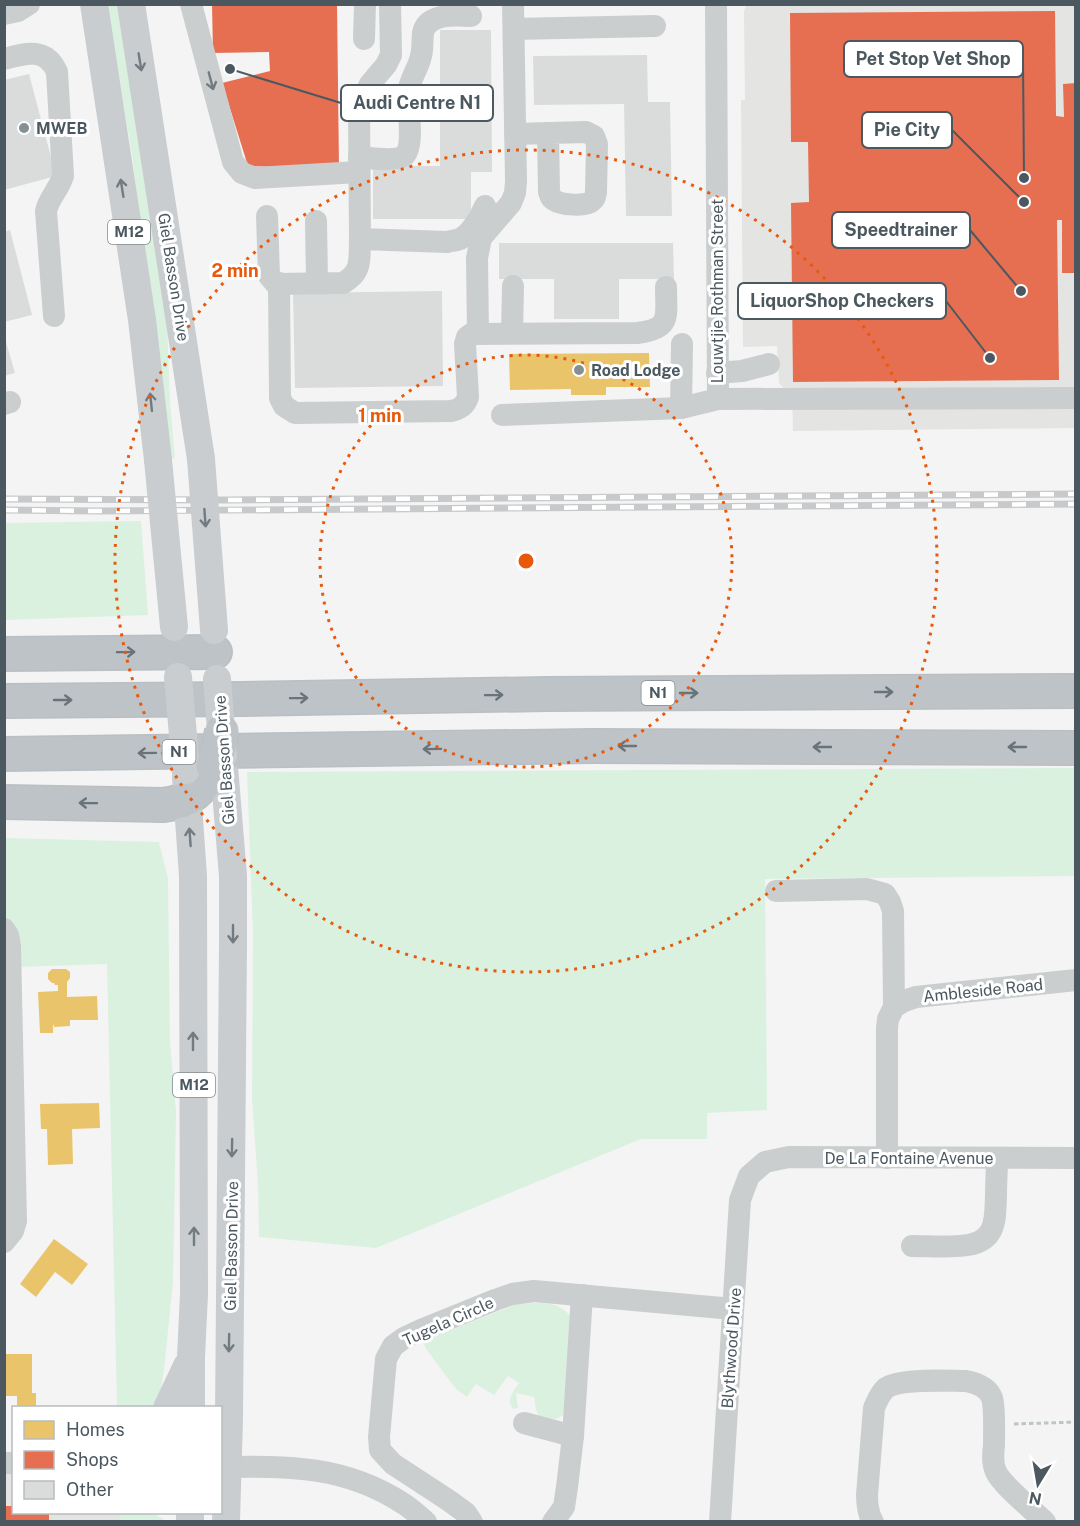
<svg xmlns="http://www.w3.org/2000/svg" width="1080" height="1526" font-family="'Public Sans',sans-serif">
<rect width="100%" height="100%" fill="#f4f4f4"/>
<g fill="#e4e4e2">
<polygon points="746,5 1075,5 1075,428 793,431 792,391 785,390 779,383 777,346 743,347 741,100 745,100 744,12"/>
<polygon points="4,1461 13,1462 14,1512 120,1513 120,1521 5,1521"/>
</g>
<g fill="#daf1e0">
<polygon points="107,5 120,5 167,317 170,402 175,458 169,459 132,155"/>
<polygon points="141,521 148,615 5,620 5,523"/>
<polygon points="1075,768 1075,876 765,879 767,1110 707,1113 707,1139 641,1139 376,1248 259,1237 258,1184 252,1099 253,933 247,772"/>
<polygon points="5,838 159,842 168,878 170,1041 176,1112 173,1282 164,1370 160,1393 152,1407 116,1407 117,1406 107,964 18,967 5,920"/>
<path d="M532,1303C548,1303 560,1303 570,1316L566,1412C559,1420 542,1425 537,1412C535,1408 535,1402 534,1397L516,1393L518,1408L513,1409C506,1399 513,1392 519,1383L508,1376L494,1395L476,1384L467,1397L456,1389L426,1349L423,1341L517,1304Z"/>
<polygon points="120,1512 156,1513 158,1516 163,1519 163,1521 120,1521"/>
</g>
<g fill="#e9c46a">
<polygon points="649,353 650,387 606,387 606,395 571,395 571,389 510,390 509,354"/>
<polygon points="52,969 66,969 70,972 70,978 67,982 67,997 97,996 98,1020 70,1020 70,1026 54,1027 54,1025 53,1025 53,1033 40,1033 38,992 58,991 58,985 55,985 54,983 52,983 48,979 48,973"/>
<polygon points="99,1103 100,1128 72,1129 73,1164 48,1165 47,1129 41,1129 40,1104"/>
<polygon points="54,1239 88,1264 72,1285 55,1272 36,1297 20,1284"/>
<polygon points="4,1354 32,1354 32,1393 36,1393 36,1408 17,1408 17,1396 6,1396 6,1391 4,1391"/>
</g>
<g fill="#e76f51">
<polygon points="212,4 337,4 339,169 248,166 222,83 270,71 269,52 213,53"/>
<polygon points="1055,11 1056,116 1064,117 1063,84 1076,83 1076,273 1062,273 1062,220 1057,220 1059,380 793,382 791,203 809,202 808,142 791,142 790,13"/>
<polygon points="4,1506 14,1506 14,1512 19,1514 49,1514 49,1522 4,1522"/>
</g>
<g fill="#dadcdc">
<polygon points="440,30 491,30 492,172 471,172 471,219 373,219 373,166 440,166"/>
<polygon points="647,55 648,102 670,102 672,216 626,216 624,104 534,105 533,56"/>
<polygon points="29,74 56,176 4,190 4,80"/>
<polygon points="10,230 32,315 4,322 4,232"/>
<polygon points="499,243 673,243 674,279 619,279 619,319 554,319 554,279 499,279"/>
<polygon points="442,291 443,386 295,388 293,293"/>
<polygon points="4,335 15,373 4,376"/>
</g>
<g fill="none" stroke-linecap="round" stroke-linejoin="round">
<defs>
<g id="highway">
<polyline points="4,654 215,652"/>
<polyline points="4,701 240,699 547,694 1076,691"/>
<polyline points="4,754 592,746 1076,748"/>
<path d="M4,802L163,805C190,802 204,790 213,766"/>
</g>
</defs>
<use href="#highway" stroke="#b9bfc2" stroke-width="36"/>
<polyline stroke="#bbc6c1" stroke-width="3" stroke-dasharray="4.5 3" stroke-linecap="butt" points="1014,1424 1076,1422"/>
<g stroke="#cbcecf" stroke-width="22">
<polyline points="191,4 233,162 242,173 255,178 359,172"/>
<path d="M390,4L391,55L386,65L370,84L359,107L360,239L447,242C450,241 453,241 457,240C469,237 480,218 485,206"/>
<polyline points="716,4 718,399"/>
<polyline points="4,14 18,11 29,4"/>
<polyline points="514,29 655,26"/>
<polyline points="364,39 365,4"/>
<path d="M4,59C26,53 46,47 57,72L63,176C59,189 49,198 46,211L54,316"/>
<path d="M515,134L586,132L594,136L597,144L596,192C595,196 596,198 592,201C586,207 561,205 554,200C550,198 551,197 549,192L548,133"/>
<path d="M359,157C370,158 397,162 405,155C414,145 408,109 408,95C408,81 418,70 421,56C423,49 422,41 423,33C427,13 455,15 471,16"/>
<path d="M267,216L269,276L276,284L343,283C363,272 359,259 360,239"/>
<polyline points="316,221 317,282"/>
<path d="M279,283L280,398L284,406L295,413L451,411C460,409 465,406 468,397L465,344L467,337L471,334L637,333C672,329 666,317 666,287"/>
<polyline points="478,333 477,258 481,238 511,203 515,193 516,181 513,4"/>
<polyline points="512,333 513,286"/>
<polyline points="717,373 742,371 769,364"/>
<polyline points="4,404 10,402"/>
<polyline points="681,408 682,344"/>
<polyline points="502,415 681,408 718,399 1076,398"/>
<polyline points="776,891 867,889 885,894 890,902 893,911 894,1007 888,1019 887,1028 887,1158"/>
<polyline points="4,929 8,935 10,946 16,1221 13,1231 4,1242"/>
<polyline points="894,1007 904,1001 916,997 1076,980"/>
<path d="M912,1246C930,1246 950,1248 968,1245C997,1240 995,1219 996,1195C996,1183 997,1170 997,1158"/>
<polyline points="524,1423 573,1436"/>
<polyline points="4,1463 14,1463"/>
<path d="M220,1467C288,1466 345,1465 404,1504C412,1509 419,1516 426,1522"/>
<polyline points="472,1522 466,1513 448,1500 393,1464 380,1450 379,1437 386,1359 393,1346 404,1338 421,1330 495,1300 512,1294 534,1291 733,1309"/>
<polyline points="553,1522 564,1507 567,1487 573,1436 582,1295"/>
<polyline points="720,1522 740,1200 749,1176 765,1162 789,1157 1076,1158"/>
<path d="M873,1522C868,1514 867,1505 867,1495L874,1408C877,1401 880,1393 886,1388C900,1378 947,1381 966,1381C976,1383 988,1387 992,1398C995,1407 994,1435 994,1445C993,1454 992,1463 996,1472C1003,1486 1033,1510 1045,1522"/>
</g>
<g stroke="#c9cdcf" stroke-width="28">
<polyline points="94,4 142,320 158,460"/>
<polyline points="131,4 201,459"/>
<polyline points="224,767 233,876 233,943 229,1418 226,1522"/>
<polyline points="186,777 193,876 194,1294 191,1357 191,1408"/>
<polyline points="167,1408 187,1366"/>
<polyline points="190,1522 190,1512"/>
</g>
<use href="#highway" stroke="#bec3c7" stroke-width="33"/>
<defs>
<g id="rail">
<polyline points="4,499 226,500 1076,494"/>
<polyline points="4,510 99,511 1076,504"/>
</g>
</defs>
<use href="#rail" stroke="#c7c9ca" stroke-width="7"/>
<use href="#rail" stroke="#fff" stroke-width="4.5" stroke-dasharray="14" stroke-linecap="butt"/>
<defs>
<polyline id="highway-bridge" points="213,766 219,747 222,731"/>
</defs>
<use href="#highway-bridge" stroke="#b9bfc2" stroke-width="36" stroke-linecap="butt"/>
<g stroke="#c9cdcf" stroke-width="28">
<polyline points="201,459 214,630"/>
<polyline points="158,460 174,627"/>
<polyline points="178,677 186,770"/>
<polyline points="217,679 223,755"/>
</g>
<use href="#highway-bridge" stroke="#bec3c7" stroke-width="33"/>
</g>
<defs><path id="oneway-shaft" d="M-6 0H5M1.5-3L5.5 0L1.5 3" fill="none" stroke-width="1.6" stroke-linecap="round" stroke-linejoin="round" transform="scale(1.5)"/></defs>
<g stroke="#717b81">
<use href="#oneway-shaft" transform="translate(140 62) rotate(81)"/>
<use href="#oneway-shaft" transform="translate(211 81) rotate(75)"/>
<use href="#oneway-shaft" transform="translate(122 188) rotate(-99)"/>
<use href="#oneway-shaft" transform="translate(151 402) rotate(-96)"/>
<use href="#oneway-shaft" transform="translate(205 518) rotate(86)"/>
<use href="#oneway-shaft" transform="translate(190 837) rotate(-94)"/>
<use href="#oneway-shaft" transform="translate(233 934) rotate(90)"/>
<use href="#oneway-shaft" transform="translate(193 1041) rotate(-90)"/>
<use href="#oneway-shaft" transform="translate(232 1148) rotate(91)"/>
<use href="#oneway-shaft" transform="translate(194 1236) rotate(-90)"/>
<use href="#oneway-shaft" transform="translate(229 1343) rotate(91)"/>
</g>
<g stroke="#68737a">
<use href="#oneway-shaft" transform="translate(126 652) rotate(-1)"/>
<use href="#oneway-shaft" transform="translate(884 692)"/>
<use href="#oneway-shaft" transform="translate(689 693)"/>
<use href="#oneway-shaft" transform="translate(494 695) rotate(-1)"/>
<use href="#oneway-shaft" transform="translate(299 698) rotate(-1)"/>
<use href="#oneway-shaft" transform="translate(63 700)"/>
<use href="#oneway-shaft" transform="translate(627 746) rotate(-180)"/>
<use href="#oneway-shaft" transform="translate(822 747) rotate(-180)"/>
<use href="#oneway-shaft" transform="translate(1017 747) rotate(-180)"/>
<use href="#oneway-shaft" transform="translate(432 749) rotate(179)"/>
<use href="#oneway-shaft" transform="translate(147 753) rotate(179)"/>
<use href="#oneway-shaft" transform="translate(88 803) rotate(-179)"/>
</g>
<g fill="none" stroke="#e8590c" stroke-width="3" stroke-dasharray="3 6">
<circle cx="526" cy="561" r="206"/>
<circle cx="526" cy="561" r="411"/>
</g>
<g fill="#868f94" stroke="#fff" stroke-width="2">
<circle cx="24" cy="128" r="6"/>
<circle cx="579" cy="370" r="6"/>
</g>
<g text-anchor="middle" stroke-width="6" stroke-linejoin="round" paint-order="stroke">
<g fill="#fff" stroke="#818a90" stroke-width="1.5">
<rect x="108" y="220" width="42" height="24" rx="4.5"/>
<rect x="641.5" y="681" width="33" height="24" rx="4.5"/>
<rect x="162.5" y="740" width="33" height="24" rx="4.5"/>
<rect x="173" y="1073" width="42" height="24" rx="4.5"/>
</g>
<g font-size="15" font-weight="bold" fill="#4b5860">
<text x="129" y="237">M12</text>
<text x="658" y="698">N1</text>
<text x="179" y="757">N1</text>
<text x="194" y="1090">M12</text>
</g>
<g font-size="16" font-weight="bold" fill="#4b5860" stroke="#fff" text-anchor="start">
<text x="36" y="134">MWEB</text>
<text x="591" y="376">Road Lodge</text>
</g>
<g font-size="16" fill="#4b5860" stroke="#fff">
<text transform="translate(174 277) rotate(81)" y="6">Giel Basson Drive</text>
<text transform="translate(717 291) rotate(-90)" y="6">Louwtjie Rothman Street</text>
<text transform="translate(224 760) rotate(-94)" y="6">Giel Basson Drive</text>
<text transform="translate(983 990) rotate(-6)" y="6">Ambleside Road</text>
<text x="909" y="1164">De La Fontaine Avenue</text>
<text transform="translate(231 1246) rotate(-89)" y="6">Giel Basson Drive</text>
<text transform="translate(448 1321) rotate(-24)" y="6">Tugela Circle</text>
<text transform="translate(731 1348) rotate(-86)" y="6">Blythwood Drive</text>
</g>
</g>
<circle cx="526" cy="561" r="9" fill="#e8590c" stroke="#fff" stroke-width="3"/>
<g font-size="18" text-anchor="middle" font-weight="bold" fill="#e8590c" stroke="#fff" stroke-width="6" stroke-linejoin="round" paint-order="stroke">
<text x="235" y="277">2 min</text>
<text x="380" y="422">1 min</text>
</g>
<path fill="none" stroke="#4b5860" stroke-width="2" d="M1024 178L1023 59M230 69L341 103M1024 202L952 130M1021 291L970 230M990 358L946 301"/>
<g fill="#4b5860" stroke="#fff" stroke-width="2">
<circle cx="1024" cy="178" r="6"/>
<circle cx="230" cy="69" r="6"/>
<circle cx="1024" cy="202" r="6"/>
<circle cx="1021" cy="291" r="6"/>
<circle cx="990" cy="358" r="6"/>
</g>
<g fill="#fff" stroke="#4b5860" stroke-width="2">
<rect x="844" y="41" width="179" height="36" rx="6"/>
<rect x="341" y="85" width="152" height="36" rx="6"/>
<rect x="862" y="112" width="90" height="36" rx="6"/>
<rect x="832" y="212" width="138" height="36" rx="6"/>
<rect x="738" y="283" width="208" height="36" rx="6"/>
</g>
<g font-size="18" text-anchor="middle" font-weight="bold" fill="#4b5860">
<text x="933" y="65">Pet Stop Vet Shop</text>
<text x="417" y="109">Audi Centre N1</text>
<text x="907" y="136">Pie City</text>
<text x="901" y="236">Speedtrainer</text>
<text x="842" y="307">LiquorShop Checkers</text>
</g>
<rect width="1080" height="1526" fill="none" stroke="#4b5860" stroke-width="12"/>
<rect x="12" y="1406" width="210" height="108" fill="#ffffff" stroke="#b7bcbf" stroke-width="1.5"/>
<rect x="24" y="1421" width="30" height="18" fill="#e9c46a" stroke="#b7bcbf" stroke-width="1.5"/>
<text x="66" y="1436" font-size="18" fill="#4b5860">Homes</text>
<rect x="24" y="1451" width="30" height="18" fill="#e76f51" stroke="#b7bcbf" stroke-width="1.5"/>
<text x="66" y="1466" font-size="18" fill="#4b5860">Shops</text>
<rect x="24" y="1481" width="30" height="18" fill="#dadcdc" stroke="#b7bcbf" stroke-width="1.5"/>
<text x="66" y="1496" font-size="18" fill="#4b5860">Other</text>
<g transform="translate(1038 1484) rotate(191)" stroke="#ffffff" stroke-width="4.5" paint-order="stroke">
<path d="M0-4.5L10 22L0 15L-10 22Z" fill="#4b5860"/>
<text y="-9" font-size="16" font-weight="bold" text-anchor="middle" fill="#4b5860">N</text>
</g>
</svg>
